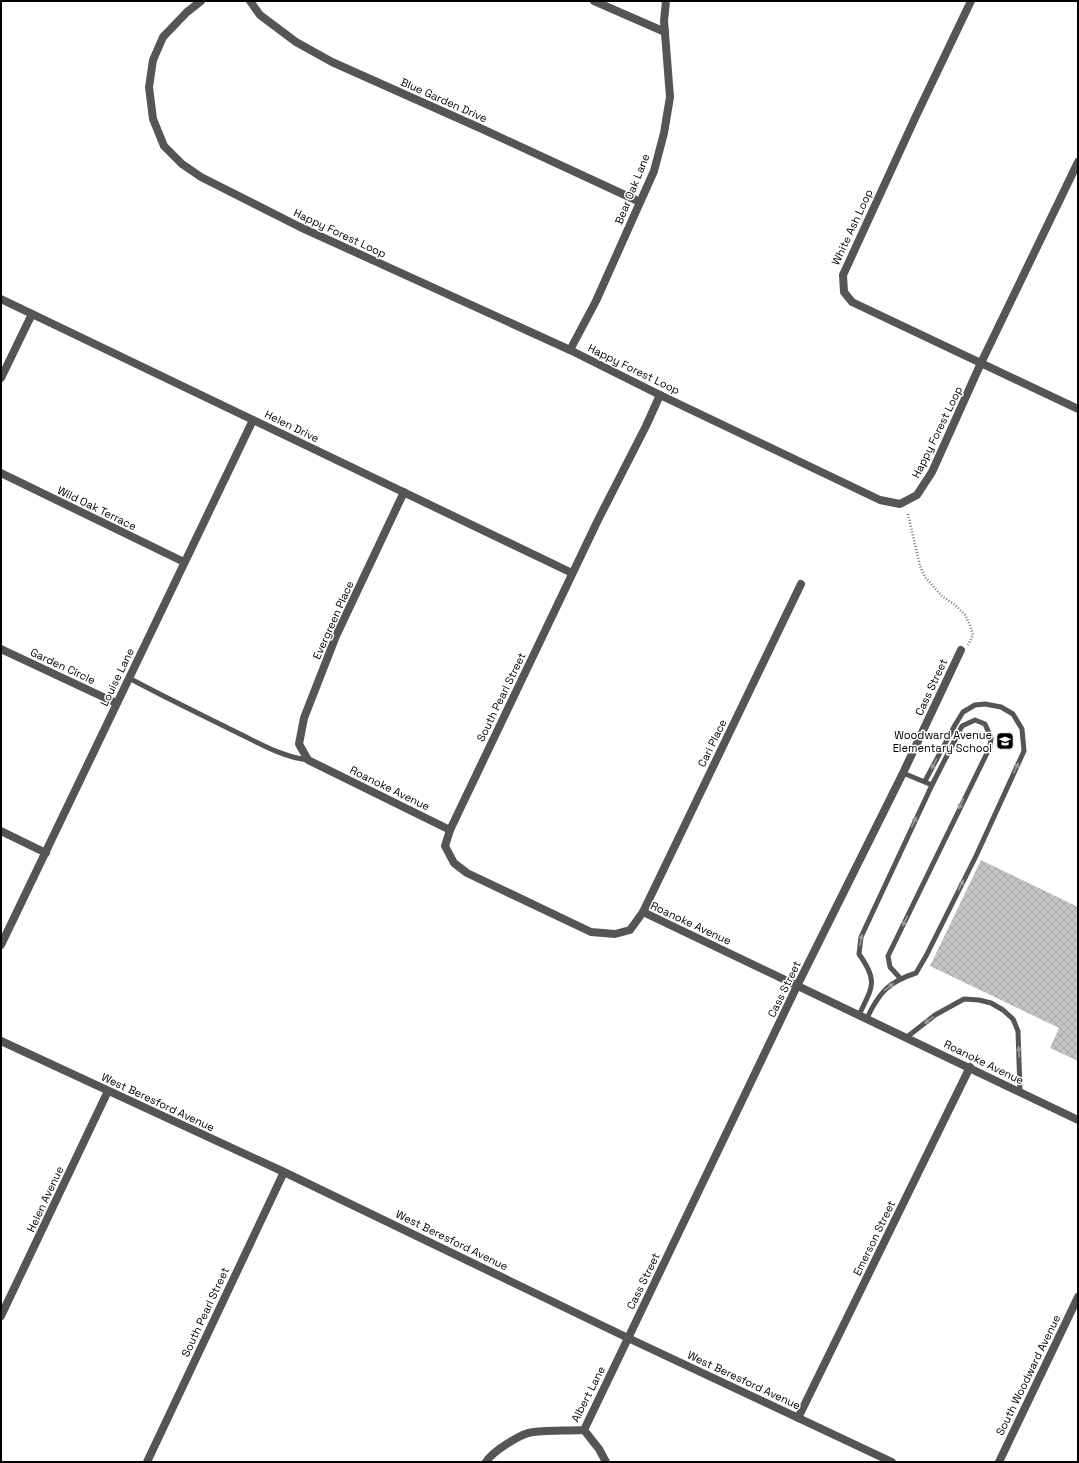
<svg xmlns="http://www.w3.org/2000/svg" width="1079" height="1463" font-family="'Space Grotesk',sans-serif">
<defs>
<pattern id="building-cross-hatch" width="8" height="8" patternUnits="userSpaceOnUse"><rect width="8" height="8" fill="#c4c4c4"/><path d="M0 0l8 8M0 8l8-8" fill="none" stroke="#a7a7a7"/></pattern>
</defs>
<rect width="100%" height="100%" fill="#fff"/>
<polygon fill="url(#building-cross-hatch)" points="981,860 1078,907 1078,1061 1050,1048 1059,1028 930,966"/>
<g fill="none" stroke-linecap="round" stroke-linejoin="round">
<polyline stroke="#777" stroke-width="2.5" stroke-dasharray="1 2" stroke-linecap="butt" points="908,514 920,566 925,577 942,596 955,605 965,615 970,625 973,635 968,645"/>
<g stroke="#555" stroke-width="5">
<path d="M129,678C164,697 200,714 236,732C259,743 282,757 308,760"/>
<polyline points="903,773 932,785"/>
<path d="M859,1015C872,987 879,982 859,954L861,937L932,785L962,726L975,720L985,724L991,738L990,747L888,956L890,967L900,978"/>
<path d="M867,1018C879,993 888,982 916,973L926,956L976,856L1024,751L1022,729L1013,714L1001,707L985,704L975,705L963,712L955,725L925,781"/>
<polyline points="907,1037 935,1015 964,999 979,1000 991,1003 1003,1010 1013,1019 1018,1031 1020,1091"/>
</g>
<g stroke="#555" stroke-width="8">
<polyline points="201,1 187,12 163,37 153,60 149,87 153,119 164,146 182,164 201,177 300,227 570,350 660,395 880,500 900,504 917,495 932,472 981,363 1078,162"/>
<polyline points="250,1 260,15 296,42 332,62 480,128 640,202"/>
<polyline points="594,1 665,32"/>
<polyline points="971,1 916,116 843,275 844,292 852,302 1078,409"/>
<polyline points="1,299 572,573"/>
<polyline points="570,350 596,301 654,171 664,133 670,97 664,21 666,1"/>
<polyline points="1,378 32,314"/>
<polyline points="660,395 646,426 598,520 450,830 445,846 454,863 467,873 591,932 615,934 630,930 643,912 1078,1120"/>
<polyline points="1,473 184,562"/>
<polyline points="404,492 336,636 304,718 299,744 308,760 450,830"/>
<polyline points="1,649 116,703"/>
<polyline points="1,831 46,853"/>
<polyline points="643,912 801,584"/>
<polyline points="1,945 253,420"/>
<polyline points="1,1316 108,1091"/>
<polyline points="798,1418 970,1067"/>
<polyline points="584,1430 797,986 903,773 961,650"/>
<polyline points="584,1430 599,1449 606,1462"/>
<polyline points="147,1462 284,1172"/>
<path d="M486,1462C492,1452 521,1433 533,1432C550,1430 567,1431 584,1430"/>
<polyline points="999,1462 1078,1297"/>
</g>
<polyline stroke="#555" stroke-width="8" points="1,1041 284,1172 628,1338 892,1462"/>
</g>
<defs><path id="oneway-solid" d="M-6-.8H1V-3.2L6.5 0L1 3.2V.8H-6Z"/></defs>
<g fill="#999">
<use href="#oneway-solid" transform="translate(934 764) rotate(118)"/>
<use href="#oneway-solid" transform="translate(1016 768) rotate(-65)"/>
<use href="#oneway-solid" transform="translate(961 804) rotate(116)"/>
<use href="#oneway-solid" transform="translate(914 822) rotate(-65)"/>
<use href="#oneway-solid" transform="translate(961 885) rotate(-64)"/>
<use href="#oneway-solid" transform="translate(905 921) rotate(116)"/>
<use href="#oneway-solid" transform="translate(861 940) rotate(-79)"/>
<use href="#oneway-solid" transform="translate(889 987) rotate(-37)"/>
<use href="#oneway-solid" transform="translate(929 1020) rotate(142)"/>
<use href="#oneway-solid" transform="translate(1019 1052) rotate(-92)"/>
</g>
<defs>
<symbol id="school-square" viewBox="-11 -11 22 22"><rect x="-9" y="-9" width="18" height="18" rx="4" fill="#000" stroke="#fff"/><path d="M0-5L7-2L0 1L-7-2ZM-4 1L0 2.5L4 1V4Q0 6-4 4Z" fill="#fff"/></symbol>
</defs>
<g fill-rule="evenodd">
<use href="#school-square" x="995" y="731" width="20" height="20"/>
</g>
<g text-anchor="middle" stroke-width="3" stroke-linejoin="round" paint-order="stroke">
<g font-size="11" fill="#000" stroke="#fff">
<text transform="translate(444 100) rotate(24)" y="4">Blue Garden Drive</text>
<text transform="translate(632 189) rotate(-68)" y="4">Bear Oak Lane</text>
<text transform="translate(852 227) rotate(-65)" y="4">White Ash Loop</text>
<text transform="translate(340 233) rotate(25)" y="4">Happy Forest Loop</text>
<text transform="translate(634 369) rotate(26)" y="4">Happy Forest Loop</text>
<text transform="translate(292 426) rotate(26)" y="4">Helen Drive</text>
<text transform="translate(937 432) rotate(-64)" y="4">Happy Forest Loop</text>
<text transform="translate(97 508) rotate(26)" y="4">Wild Oak Terrace</text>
<text transform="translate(333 620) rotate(-66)" y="4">Evergreen Place</text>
<text transform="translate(63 666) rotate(25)" y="4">Garden Circle</text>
<text transform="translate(117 677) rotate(-64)" y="4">Louise Lane</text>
<text transform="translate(931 687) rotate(-65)" y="4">Cass Street</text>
<text transform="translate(501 697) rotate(-64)" y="4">South Pearl Street</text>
<text transform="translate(712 743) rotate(-64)" y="4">Cari Place</text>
<text transform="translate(390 788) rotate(26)" y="4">Roanoke Avenue</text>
<text transform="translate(691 923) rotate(25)" y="4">Roanoke Avenue</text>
<text transform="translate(784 989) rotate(-64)" y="4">Cass Street</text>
<text transform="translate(984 1062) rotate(26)" y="4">Roanoke Avenue</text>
<text transform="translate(158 1102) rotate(25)" y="4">West Beresford Avenue</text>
<text transform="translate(45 1199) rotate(-65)" y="4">Helen Avenue</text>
<text transform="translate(874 1238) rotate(-64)" y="4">Emerson Street</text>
<text transform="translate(452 1240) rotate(26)" y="4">West Beresford Avenue</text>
<text transform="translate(643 1281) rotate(-64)" y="4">Cass Street</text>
<text transform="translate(205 1312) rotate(-65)" y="4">South Pearl Street</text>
<text transform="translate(1028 1375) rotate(-64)" y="4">South Woodward Avenue</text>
<text transform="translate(744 1380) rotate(25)" y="4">West Beresford Avenue</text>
<text transform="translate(588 1394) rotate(-63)" y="4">Albert Lane</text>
</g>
<g font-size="11" fill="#000" stroke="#fff" text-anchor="end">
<text x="992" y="739">Woodward Avenue<tspan x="992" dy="13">Elementary School</tspan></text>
</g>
</g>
<rect width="1079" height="1463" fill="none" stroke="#000000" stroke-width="4"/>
</svg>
